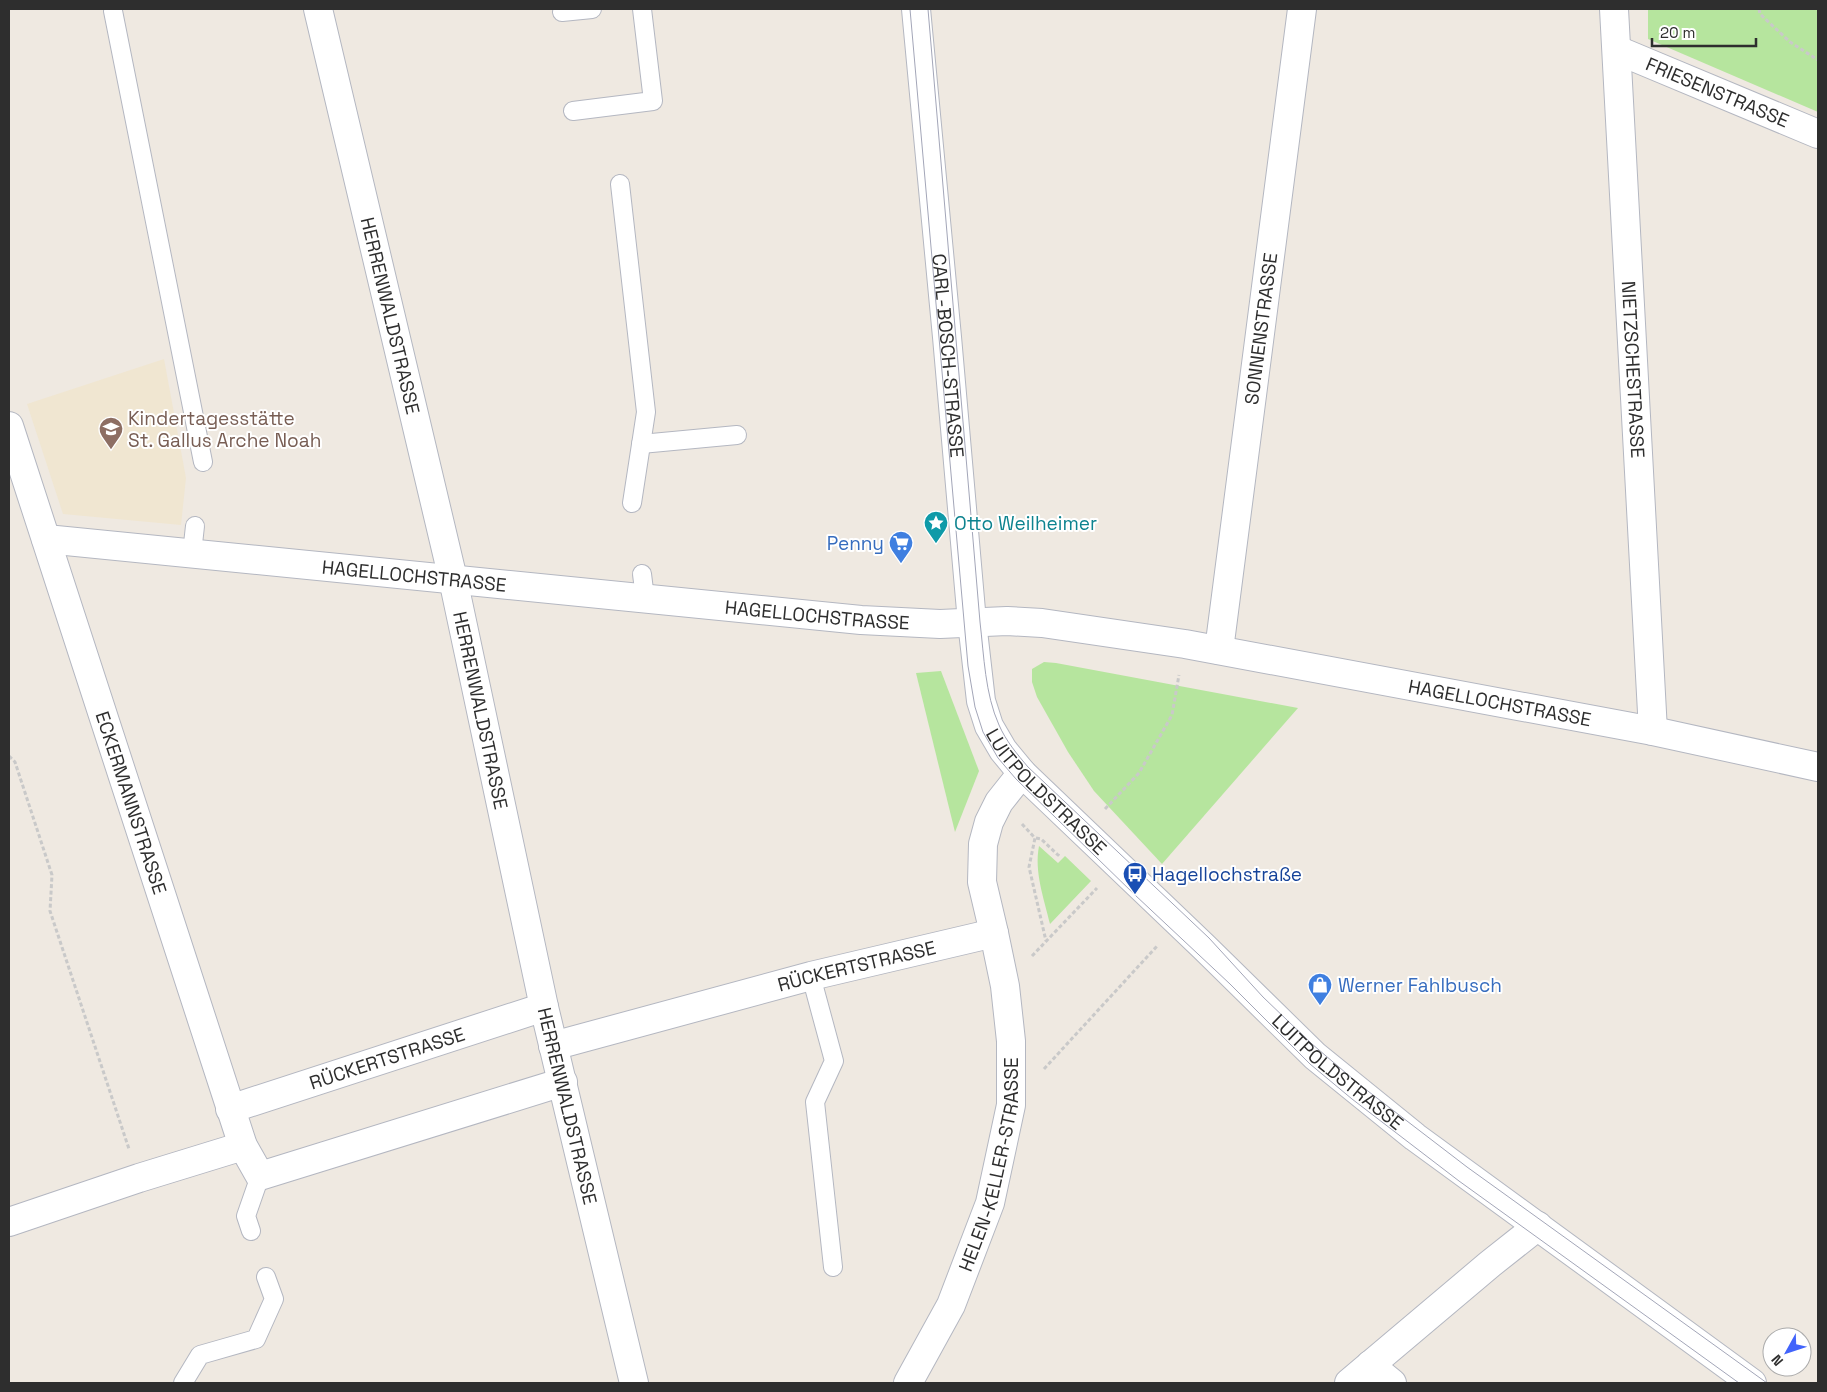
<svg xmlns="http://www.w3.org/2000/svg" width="1827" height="1392" font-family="'Space Grotesk',sans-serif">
<rect width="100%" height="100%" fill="#efe9e1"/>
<polygon fill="#f0e6d1" points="164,359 186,478 181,525 63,514 27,404"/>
<g fill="#b6e59e">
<polygon points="1648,9 1818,9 1818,112 1648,39"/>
<polygon points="1044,662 1056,663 1298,708 1162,864 1094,791 1068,752 1037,697 1032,682 1032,669"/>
<polygon points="941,671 979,771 955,832 916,673"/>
<path d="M1039,846L1058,863L1065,856L1091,881L1050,924C1044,898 1034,872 1039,846Z"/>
</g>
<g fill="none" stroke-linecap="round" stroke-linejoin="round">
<defs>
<g id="service">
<polyline points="113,11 203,462"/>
<polyline points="562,12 592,9"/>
<polyline points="573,111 653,101 642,9"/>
<polyline points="620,184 646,412 632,503"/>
<polyline points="641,444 737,435"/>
<polyline points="192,553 195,526"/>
<polyline points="642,574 645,598"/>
<polyline points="811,976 834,1061 815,1102 833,1267"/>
<polyline points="251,1231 246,1216 260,1176"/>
<polyline points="183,1383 200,1355 256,1339 274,1299 266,1277"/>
</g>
<g id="minor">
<path id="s1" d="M318,9L453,579L544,1007L634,1383"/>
<path id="s2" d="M1614,9L1653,731"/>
<path id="s3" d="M1617,50L1818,134"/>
<path id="s4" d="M9,426L243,1146L260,1176L563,1082"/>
<path id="s5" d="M46,539L861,620L940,624L1007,621L1042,623L1185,644L1653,731L1818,767"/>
<path id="s6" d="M1219,650L1302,9"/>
<path id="s7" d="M553,1046L811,976L994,933L982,882L983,844L989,822L999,802L1022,773"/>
<path id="s8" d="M230,1109L544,1007"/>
<polyline points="9,1222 139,1178 243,1146"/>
<polyline points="1370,1365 1392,1383"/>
<path id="s9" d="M908,1383L951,1305L990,1203L1011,1105V1041L1005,986L994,933"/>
<polyline points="1349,1383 1490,1264 1538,1226"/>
</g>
<g id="tertiary">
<path id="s10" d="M916,9L947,337L972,622L981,701L989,726L1003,750L1022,773L1204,947L1315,1056L1415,1137L1752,1383"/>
</g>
</defs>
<use href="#service" stroke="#b4b7c1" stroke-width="20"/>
<use href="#minor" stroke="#b4b7c1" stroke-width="30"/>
<use href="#tertiary" stroke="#b4b7c1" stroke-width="30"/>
<g stroke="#c9c9c9" stroke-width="3" stroke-dasharray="4 2.5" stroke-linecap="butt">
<polyline points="1759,9 1760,14 1790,42 1818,60"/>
<polyline points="9,756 15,762 52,875 50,911 129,1149"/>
<polyline points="1105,809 1139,773 1172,715 1179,675"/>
<polyline points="1022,824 1035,838 1029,867 1046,941"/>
<polyline points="1036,838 1041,839 1058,855 1059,853"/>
<polyline points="1032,956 1097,888"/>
<polyline points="1044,1069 1158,945"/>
</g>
<use href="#service" stroke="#fff" stroke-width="18"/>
<use href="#minor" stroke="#fff" stroke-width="28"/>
<use href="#tertiary" stroke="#fff" stroke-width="28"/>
<g stroke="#a3a6b8" stroke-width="1">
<polyline points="910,9 968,666 975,707 983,732 998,758 1016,779 1135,895 1230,984 1310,1064 1352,1099 1459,1181 1739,1383"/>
<path d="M928,9L980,622C984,656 985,694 999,725C1006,741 1017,754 1028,767L1209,938L1263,997L1312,1044L1360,1085L1467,1167L1767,1383"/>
</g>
</g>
<defs>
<symbol id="school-pin" viewBox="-11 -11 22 30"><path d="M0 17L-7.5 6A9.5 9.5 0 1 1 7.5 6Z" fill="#8d6e63" stroke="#fff"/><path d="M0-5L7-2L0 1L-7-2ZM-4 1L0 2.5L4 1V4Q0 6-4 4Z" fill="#fff"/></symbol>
<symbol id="sight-pin" viewBox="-11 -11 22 30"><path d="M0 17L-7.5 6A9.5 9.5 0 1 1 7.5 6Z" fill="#0f9aa8" stroke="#fff"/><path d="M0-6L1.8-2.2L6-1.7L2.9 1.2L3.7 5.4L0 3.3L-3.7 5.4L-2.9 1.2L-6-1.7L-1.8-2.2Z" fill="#fff"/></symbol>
<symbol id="supermarket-pin" viewBox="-11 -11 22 30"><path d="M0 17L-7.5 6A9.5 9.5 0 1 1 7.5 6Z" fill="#3f7fe0" stroke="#fff"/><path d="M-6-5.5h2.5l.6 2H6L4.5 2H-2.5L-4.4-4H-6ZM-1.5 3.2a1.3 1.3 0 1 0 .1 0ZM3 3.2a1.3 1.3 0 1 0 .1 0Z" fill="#fff"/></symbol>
<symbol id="bus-pin" viewBox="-11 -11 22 30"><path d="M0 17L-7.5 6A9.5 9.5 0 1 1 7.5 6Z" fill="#1a4fb4" stroke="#fff"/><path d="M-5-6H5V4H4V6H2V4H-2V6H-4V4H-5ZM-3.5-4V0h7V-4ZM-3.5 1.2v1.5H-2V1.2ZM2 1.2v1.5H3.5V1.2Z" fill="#fff"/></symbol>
<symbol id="shop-pin" viewBox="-11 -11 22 30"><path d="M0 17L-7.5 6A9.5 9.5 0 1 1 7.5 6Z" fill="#3f7fe0" stroke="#fff"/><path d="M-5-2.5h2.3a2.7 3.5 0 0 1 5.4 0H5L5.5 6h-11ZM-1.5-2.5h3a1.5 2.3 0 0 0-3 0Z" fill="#fff"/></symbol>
</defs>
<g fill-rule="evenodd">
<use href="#school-pin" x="97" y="415" width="28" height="38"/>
<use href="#sight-pin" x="922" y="509" width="28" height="38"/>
<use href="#supermarket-pin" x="887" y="529" width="28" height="38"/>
<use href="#bus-pin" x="1121" y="860" width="28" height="38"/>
<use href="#shop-pin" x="1306" y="971" width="28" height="38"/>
</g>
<g text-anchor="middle" stroke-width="4" stroke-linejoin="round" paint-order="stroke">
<g font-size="19" fill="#2e2e2e" stroke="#fff">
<text dy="7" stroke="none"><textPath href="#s3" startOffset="109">FRIESENSTRASSE</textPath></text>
<text dy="7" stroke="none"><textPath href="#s1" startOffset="315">HERRENWALDSTRASSE</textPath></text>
<text dy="7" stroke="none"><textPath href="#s6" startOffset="324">SONNENSTRASSE</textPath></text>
<text dy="7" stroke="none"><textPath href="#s10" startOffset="348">CARL-BOSCH-STRASSE</textPath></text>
<text dy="7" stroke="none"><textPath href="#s2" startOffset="361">NIETZSCHESTRASSE</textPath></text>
<text dy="7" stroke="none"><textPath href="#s5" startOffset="370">HAGELLOCHSTRASSE</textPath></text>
<text dy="7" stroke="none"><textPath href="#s5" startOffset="775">HAGELLOCHSTRASSE</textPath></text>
<text dy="7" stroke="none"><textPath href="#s5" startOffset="1465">HAGELLOCHSTRASSE</textPath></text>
<text dy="7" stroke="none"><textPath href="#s1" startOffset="720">HERRENWALDSTRASSE</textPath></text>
<text dy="7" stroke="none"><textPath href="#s10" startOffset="809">LUITPOLDSTRASSE</textPath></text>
<text dy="7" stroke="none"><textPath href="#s4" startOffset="396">ECKERMANNSTRASSE</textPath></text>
<text dy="7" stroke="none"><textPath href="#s7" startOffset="314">RÜCKERTSTRASSE</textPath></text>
<text dy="7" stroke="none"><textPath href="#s8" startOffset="165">RÜCKERTSTRASSE</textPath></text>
<text dy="7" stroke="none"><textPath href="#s10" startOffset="1214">LUITPOLDSTRASSE</textPath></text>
<text dy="7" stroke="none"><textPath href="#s1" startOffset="1125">HERRENWALDSTRASSE</textPath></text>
<text dy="7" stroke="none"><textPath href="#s9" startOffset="236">HELEN-KELLER-STRASSE</textPath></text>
</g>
<g font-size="19" fill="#785e54" stroke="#fff" text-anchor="start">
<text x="128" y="425">Kindertagesstätte<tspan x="128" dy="22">St. Gallus Arche Noah</tspan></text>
</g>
<g font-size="19" fill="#0d838f" stroke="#fff" text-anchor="start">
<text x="954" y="530">Otto Weilheimer</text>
</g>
<g font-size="19" fill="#366cbe" stroke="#fff" text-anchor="end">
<text x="884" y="550">Penny</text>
<text x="1338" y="992" text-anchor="start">Werner Fahlbusch</text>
</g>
<g font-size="19" fill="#164399" stroke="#fff" text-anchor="start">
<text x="1152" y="881">Hagellochstraße</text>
</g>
</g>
<rect width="1827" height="1392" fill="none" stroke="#2e2e2e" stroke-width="20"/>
<g transform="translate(1787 1352) rotate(230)"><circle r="24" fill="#ffffff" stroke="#ababab"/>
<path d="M0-4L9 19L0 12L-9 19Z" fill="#4264fb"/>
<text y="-8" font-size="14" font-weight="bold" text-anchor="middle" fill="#2e2e2e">N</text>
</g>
<path d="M1652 38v8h104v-8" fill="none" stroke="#2e2e2e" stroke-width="2.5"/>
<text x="1660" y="38" font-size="15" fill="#2e2e2e" stroke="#ffffff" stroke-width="4" paint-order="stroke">20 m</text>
</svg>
